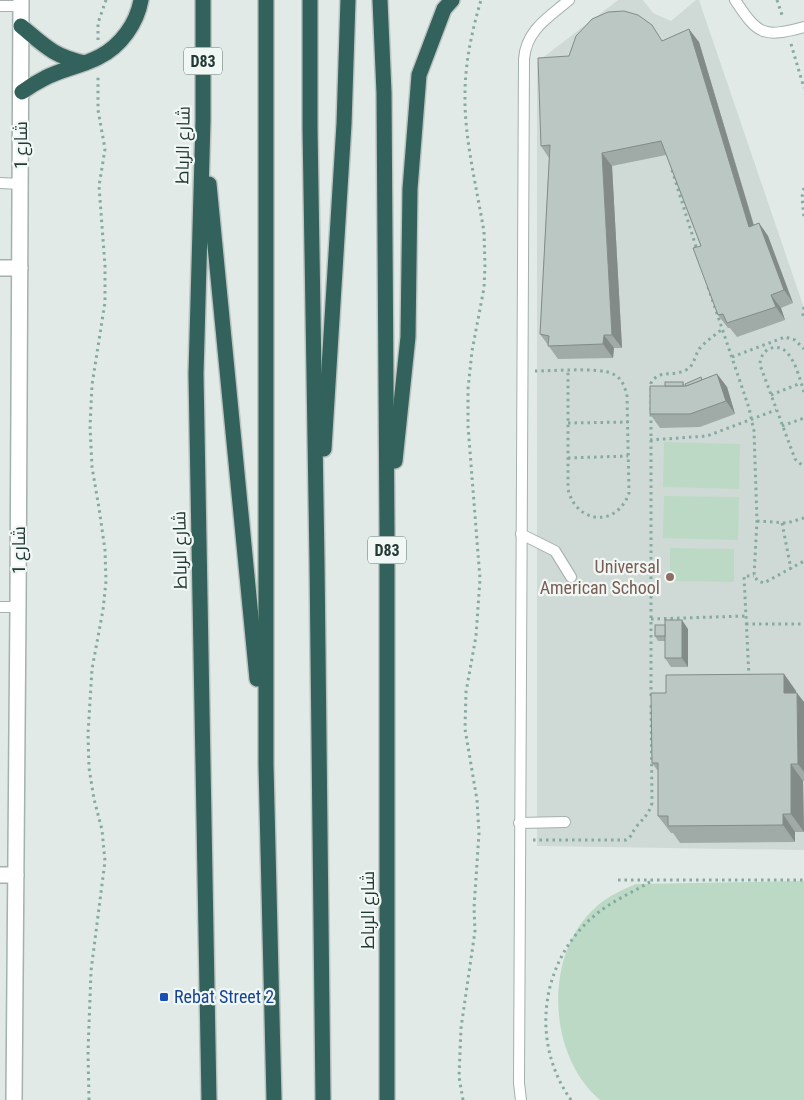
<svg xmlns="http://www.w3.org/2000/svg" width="804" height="1100" font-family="'Roboto Condensed',Cairo,sans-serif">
<rect width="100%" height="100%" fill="#e1eae7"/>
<polygon fill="#cfdad6" points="618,0 643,0 653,13 671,21 696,0 699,0 804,308 804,850 537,846 537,62"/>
<g fill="#bcd9c6">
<polygon points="664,442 740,444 739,489 663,487"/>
<polygon points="664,496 739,497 738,540 663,538"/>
<polygon points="670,548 734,549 734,582 670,581"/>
<path d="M804,881V1100H600C547,1055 543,954 596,907C608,896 622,890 636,884Z"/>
</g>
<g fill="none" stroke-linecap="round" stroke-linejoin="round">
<defs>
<g id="service">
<path d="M735,0C758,35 763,38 804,27"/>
<polyline points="0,6 21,6"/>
<polyline points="0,183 21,184"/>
<polyline points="521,534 555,551 571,577"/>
<polyline points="0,607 18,607"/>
<polyline points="519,823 565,822"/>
<path d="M521,1100L519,1083L524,59C526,30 549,17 569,0"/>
</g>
<g id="minor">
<polyline points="0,268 20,268"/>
<polyline points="0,875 16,875"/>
<polyline points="14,1100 18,607 21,0"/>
</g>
<g id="motorway">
<polyline points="203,0 203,121 196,374 209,1100"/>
<polyline points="266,0 266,765 274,1100"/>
<polyline points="310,0 310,127 317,562 323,1100"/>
<polyline points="380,0 384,93 387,530 387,1100"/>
<path d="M21,26C45,46 53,56 85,63"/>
<path d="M22,92C29,87 37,82 45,78C62,69 82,66 99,57C121,46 137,23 141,0"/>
<polyline points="209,184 257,679"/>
<polyline points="324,449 344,124 348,0"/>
<polyline points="395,461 408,337 410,189 419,75 444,9 452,0"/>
</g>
</defs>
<use href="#service" stroke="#a4b1ae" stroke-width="12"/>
<use href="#minor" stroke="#a4b1ae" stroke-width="18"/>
<use href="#motorway" stroke="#bdc4c2" stroke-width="18"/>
<g stroke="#85aaa1" stroke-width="3" stroke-dasharray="2.5 4" stroke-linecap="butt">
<polyline points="777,0 783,18"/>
<polyline points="98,40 98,23 106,0"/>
<polyline points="791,44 804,88"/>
<polyline points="672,170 697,250"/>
<polyline points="804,188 802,197 804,218"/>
<polyline points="708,287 749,408 754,431 757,521 754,576 758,581 764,583 804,561"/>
<polyline points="804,307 803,315 804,320"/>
<polyline points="732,357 785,337 795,340 804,349"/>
<path d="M535,371C552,371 600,367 613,374C622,378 625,387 627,396L629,493C617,528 576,524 568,489V371"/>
<path d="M804,392C799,377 791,339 769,349C763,352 760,358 760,365L795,459L804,467"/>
<polyline points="771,395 801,383"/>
<polyline points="568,423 628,422"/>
<polyline points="782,426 804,418"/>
<polyline points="650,440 707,436 776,410"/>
<polyline points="568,458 628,456"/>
<polyline points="757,521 787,523 804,518"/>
<polyline points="782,523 791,569"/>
<polyline points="651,619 746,616"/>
<polyline points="746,624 804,624"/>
<polyline points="749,677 744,576 754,576"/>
<path d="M651,696V383C659,369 673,377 686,370C695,365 694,356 700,348C706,341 714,336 721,330"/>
<path d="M533,840H626C632,837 632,832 636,827C643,819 649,814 652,803L651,702"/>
<polyline points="618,880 804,880"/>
<polyline points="89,1100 88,1052 91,971 105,861 102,830 94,799 89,768 88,734 92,669 103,610 106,581 105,550 99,508 92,467 90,426 92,385 105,302 105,266 99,186 105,149 98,110 98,76"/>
<path d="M463,1100L459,1077L461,1028L475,931L474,908L479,833L477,800L465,729L466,692L476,636L480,579L468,426V389L472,351L484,288L485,266L484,232C477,189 464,137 465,95C465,62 472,31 481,0"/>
<path d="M571,1100C530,1042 540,962 594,916C611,901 634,892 653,880"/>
</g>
<use href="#service" stroke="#fff" stroke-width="10"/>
<use href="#minor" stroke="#fff" stroke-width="15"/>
<use href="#motorway" stroke="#32625b" stroke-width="15"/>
</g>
<g fill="#a0aba8">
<polygon points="662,41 699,42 754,225 759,223 768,236 793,303 781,308 785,320 737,337 730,328 728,328 718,315 701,246 666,155 612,166 622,348 614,348 613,358 558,359 540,334 549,158 541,146 569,56"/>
<polygon points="717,374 727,387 735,414 700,427 660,428 650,414 665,386 683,382 685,386"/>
<polygon points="688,629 688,667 671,667 665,658 665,641 658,641 655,636"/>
<polygon points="784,674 796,691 796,693 804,702 804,781 803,781 804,832 795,832 795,842 680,843 673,833 671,833 658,816 658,771 652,763 666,693"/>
</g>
<g fill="#828b88">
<polygon points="689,29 699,42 758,240 749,227"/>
<polygon points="602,153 612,166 622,348 612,335"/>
<polygon points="759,223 768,236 793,303 784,290"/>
<polygon points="771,295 781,308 785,320 776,307"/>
<polygon points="604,335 614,348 613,358 603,344"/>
<polygon points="717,374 727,387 735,414 726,401"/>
<polygon points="682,620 688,629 688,667 682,658"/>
<polygon points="784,674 796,691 796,710 784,693"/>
<polygon points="797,693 804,702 804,772 798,764"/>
<polygon points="791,764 803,781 804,832 791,814"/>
<polygon points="783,814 795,832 795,842 783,825"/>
</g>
<g fill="#bac7c3" stroke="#828b88">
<polygon points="624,11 638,15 652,25 662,41 689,29 749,227 759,223 784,290 771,295 776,307 727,323 723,314 718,315 693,248 701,246 661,141 602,153 612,335 604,335 603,344 548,346 549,336 540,334 550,145 541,146 538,58 569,56 576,36 592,19 608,12"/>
<polygon points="717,374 726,401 690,414 650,414 650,386 686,386"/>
<polygon points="701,377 702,380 686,386 685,384"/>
<rect x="665" y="382" width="18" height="4"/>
<rect x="665" y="620" width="17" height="38"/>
<rect x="655" y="625" width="10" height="11"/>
<polygon points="784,674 784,693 797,693 798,764 791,764 791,814 783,814 783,825 668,826 668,816 658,816 658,763 652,763 651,693 666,693 666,675"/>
</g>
<circle fill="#8d6e63" stroke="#f1f7f4" stroke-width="2" cx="670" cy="577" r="5"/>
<rect fill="#1a4fb4" stroke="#f1f7f4" stroke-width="2" x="159" y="992" width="10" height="10" rx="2.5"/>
<g text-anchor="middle" stroke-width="4.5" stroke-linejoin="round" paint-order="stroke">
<g fill="#f1f7f4" stroke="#61726e" stroke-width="1">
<rect x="184" y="47.5" width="38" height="27" rx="4"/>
<rect x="368" y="536.5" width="38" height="27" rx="4"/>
</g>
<g font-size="16" font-weight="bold" fill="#233934">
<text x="203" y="67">D83</text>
<text x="387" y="556">D83</text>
</g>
<g font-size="18" fill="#233934" stroke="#f1f7f4">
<text transform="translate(21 145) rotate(-90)" y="6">شارع 1</text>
<text transform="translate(183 145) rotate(-89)" y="6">شارع الرباط</text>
<text transform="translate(19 550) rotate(-90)" y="6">شارع 1</text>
<text transform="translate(180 550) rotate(-91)" y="6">شارع الرباط</text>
<text transform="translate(368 910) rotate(-90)" y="6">شارع الرباط</text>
</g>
<g font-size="18" fill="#785e54" stroke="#f1f7f4" text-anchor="end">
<text x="660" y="573">Universal<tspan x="660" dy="21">American School</tspan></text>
</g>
<g font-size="18" fill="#164399" stroke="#f1f7f4" text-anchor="start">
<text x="174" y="1003">Rebat Street 2</text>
</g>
</g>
</svg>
